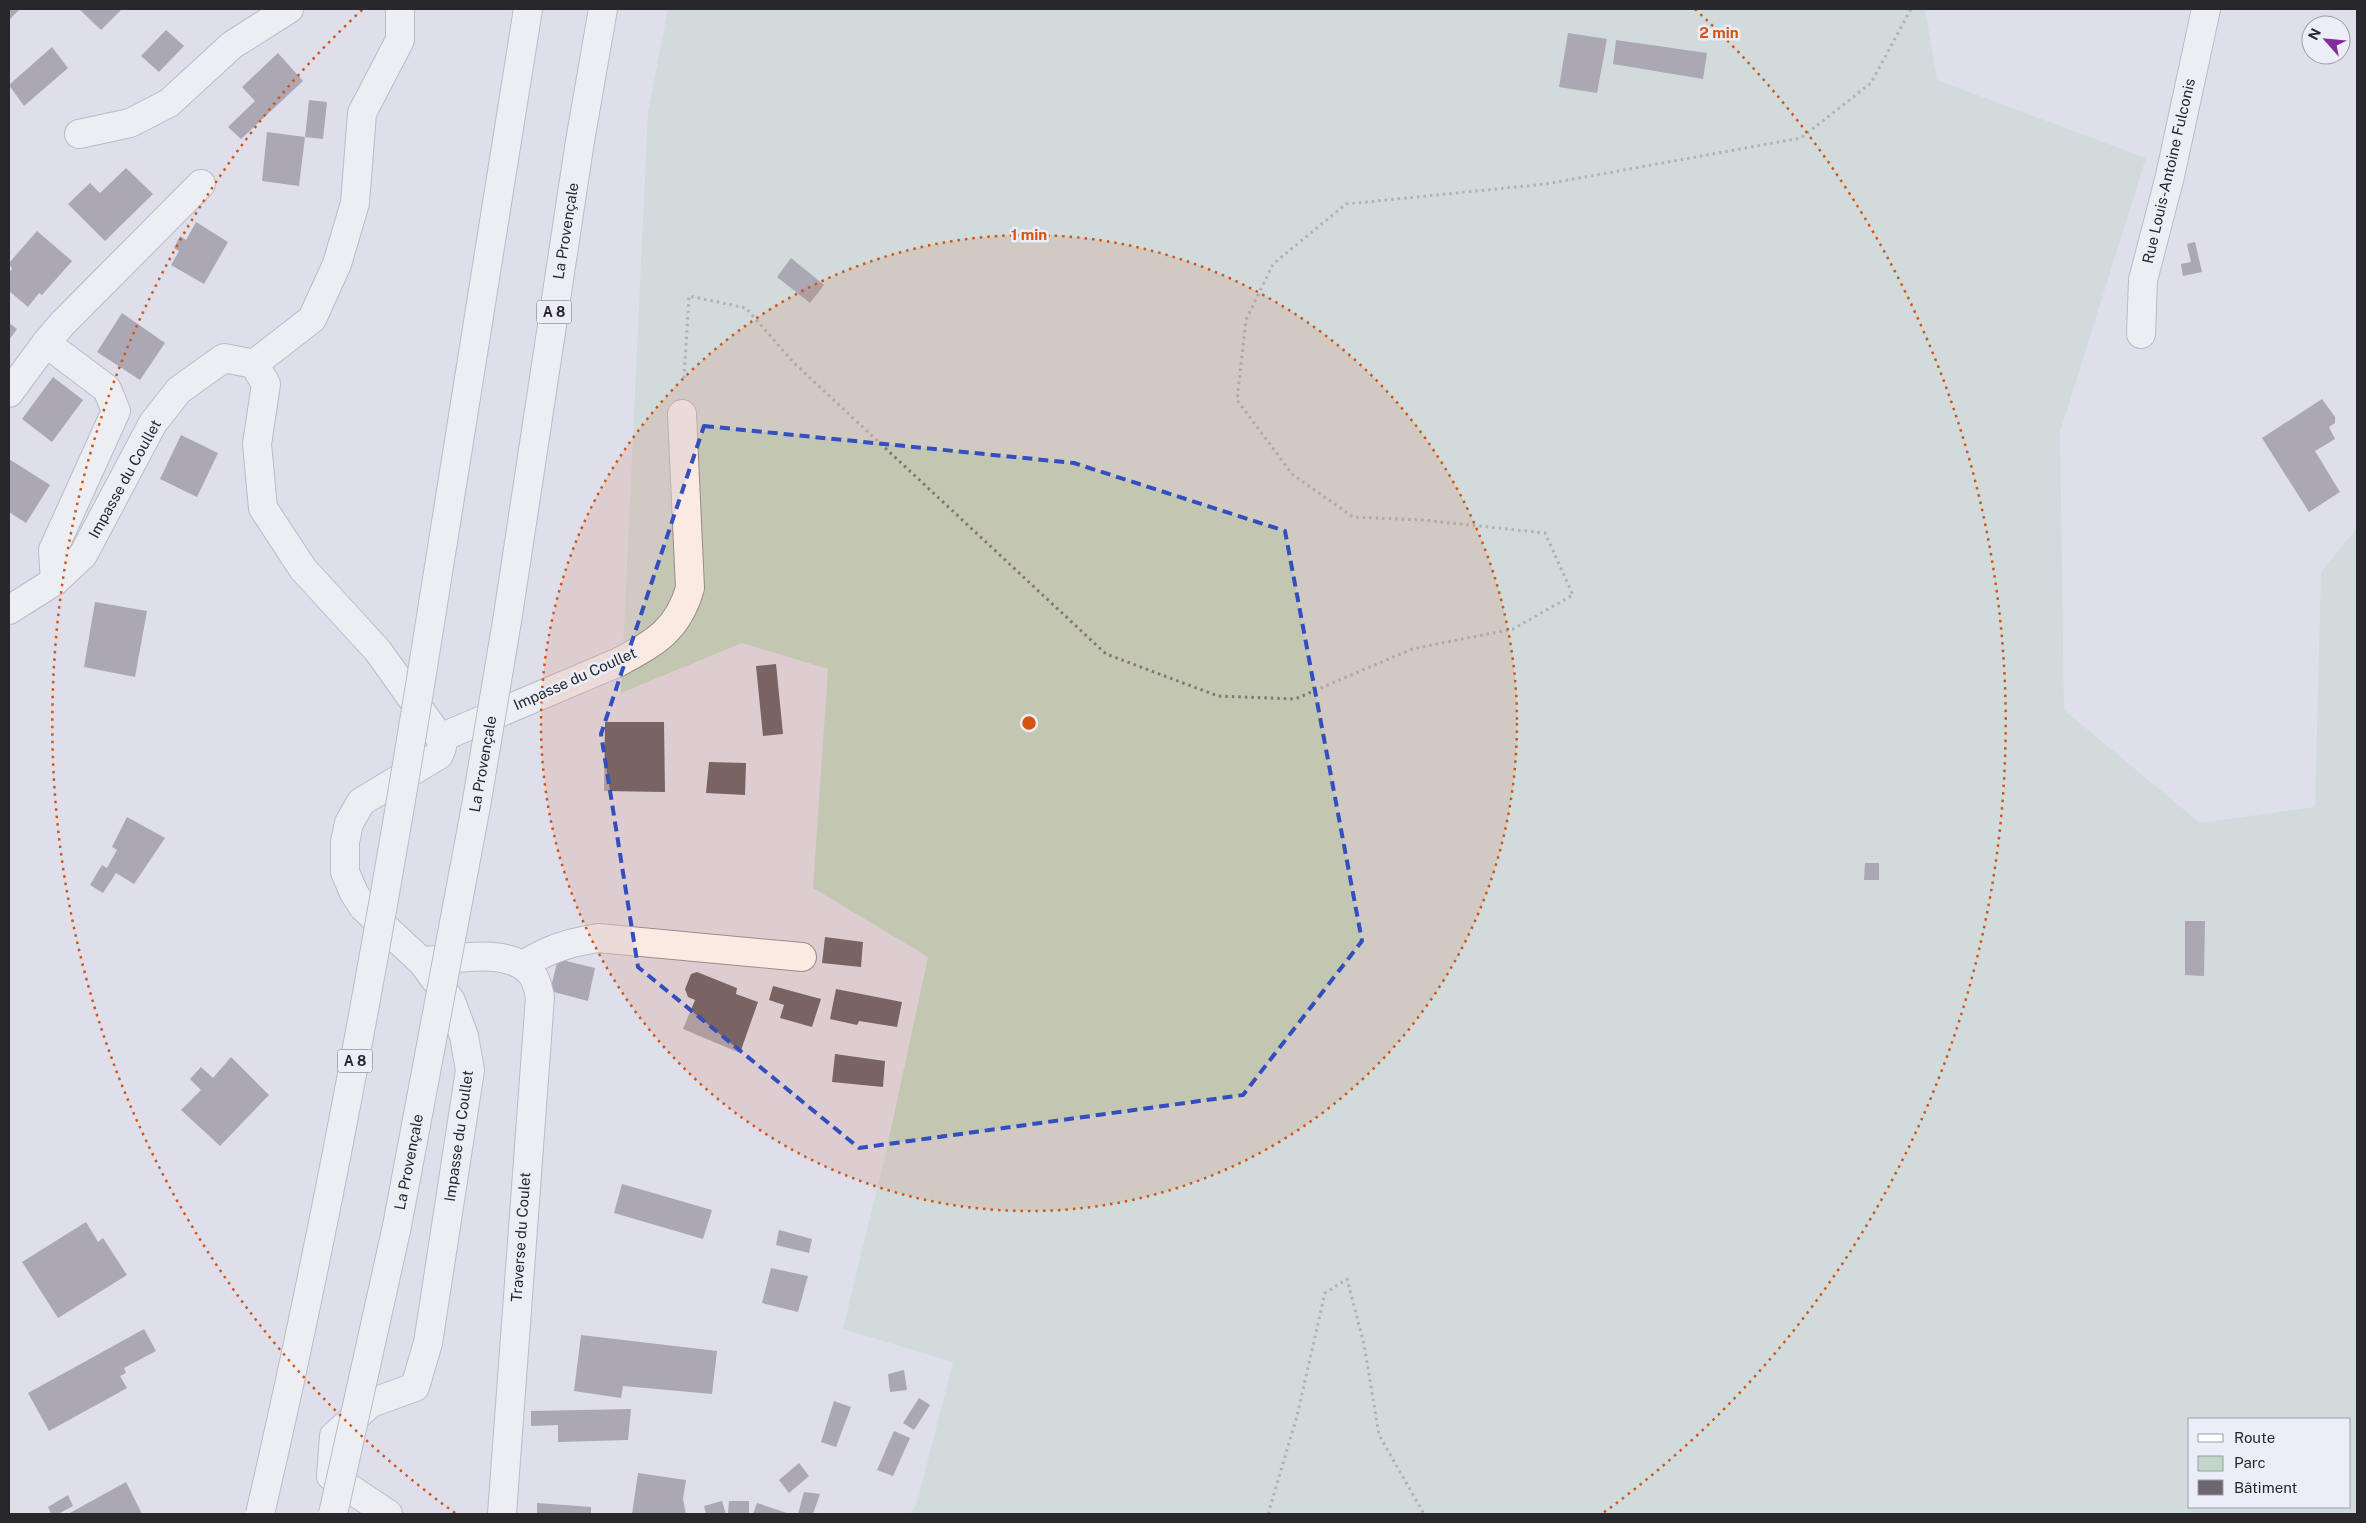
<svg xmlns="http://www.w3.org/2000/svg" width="2366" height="1523" font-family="'Public Sans',sans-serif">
<rect width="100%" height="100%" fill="#dedfeb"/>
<path fill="#c1d8c8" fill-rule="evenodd" d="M668,9H1925L1937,80L2146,158L2060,432L2064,710L2200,823L2315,807L2321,572L2357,528V1514H910L917,1503L953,1362L843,1329L886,1152L928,957L813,888L828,669L742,643L621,693L648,112ZM2190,1419H2350V1507H2190Z"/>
<g fill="#6d666f">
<polygon points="9,9 20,9 10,19"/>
<polygon points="79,9 122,9 101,30"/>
<polygon points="166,30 184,46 159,72 141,56"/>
<polygon points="1568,33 1607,39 1597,93 1559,87"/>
<polygon points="1616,40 1707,53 1703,79 1613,64"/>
<polygon points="52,47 68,68 24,106 9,85"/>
<polygon points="278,53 303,81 241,139 228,127 255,101 242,87"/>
<polygon points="309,100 327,102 323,139 305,137"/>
<polygon points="267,132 305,137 299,186 262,181"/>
<polygon points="126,168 153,194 105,241 68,204 90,183 100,193"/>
<polygon points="196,222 228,242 204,284 171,265 179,251 174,248 180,236 186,240"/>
<polygon points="37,231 72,261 42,295 39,293 28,307 9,291 9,273 12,269 9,263"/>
<polygon points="2195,242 2202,272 2183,276 2181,264 2191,262 2187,244"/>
<polygon points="791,258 824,285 810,303 777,277"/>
<polygon points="122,313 165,343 140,380 97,352"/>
<polygon points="9,323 17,329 9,340"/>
<polygon points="53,377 83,400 52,442 22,419"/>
<polygon points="2322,399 2335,417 2335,423 2329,427 2335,439 2315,451 2340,492 2309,512 2262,438"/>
<polygon points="181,435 218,453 197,497 160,479"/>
<polygon points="9,459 50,485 26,523 9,512"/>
<polygon points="95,602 147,611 135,677 84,667"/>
<polygon points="776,664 783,734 763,736 756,666"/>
<polygon points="605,722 664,722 665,792 604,791"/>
<polygon points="709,762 746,763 745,795 706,793"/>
<polygon points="127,817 165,838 134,884 116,873 103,893 90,885 102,865 107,868 117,850 112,847"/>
<polygon points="1865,863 1879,863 1879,880 1864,880"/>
<polygon points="2185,921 2205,921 2204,976 2185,975"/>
<polygon points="825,937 863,942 861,967 822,963"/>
<polygon points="558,959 595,968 588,1001 550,991"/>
<polygon points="697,972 737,988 736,994 758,1002 740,1053 683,1029 695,1000 688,997 685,989 691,974"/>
<polygon points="773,986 821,999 812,1027 780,1018 784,1005 769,1000"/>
<polygon points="836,989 902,1002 897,1027 859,1021 857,1025 830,1019"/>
<polygon points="835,1054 885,1061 883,1087 832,1082"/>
<polygon points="231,1057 269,1095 220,1146 181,1110 201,1090 190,1079 201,1067 213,1078"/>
<polygon points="622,1184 712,1210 703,1239 614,1213"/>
<polygon points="86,1222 98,1242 103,1238 127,1275 58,1318 22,1262"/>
<polygon points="779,1230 812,1239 809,1253 776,1245"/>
<polygon points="771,1268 808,1276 798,1312 762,1303"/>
<polygon points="144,1329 156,1351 124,1368 126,1373 120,1376 127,1388 49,1431 28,1393"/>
<polygon points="581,1335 717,1351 712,1394 623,1386 621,1398 574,1391"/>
<polygon points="904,1370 907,1390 890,1392 888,1374"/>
<polygon points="919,1398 930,1405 914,1430 903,1423"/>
<polygon points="834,1401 851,1407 836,1447 821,1442"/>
<polygon points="631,1409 628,1440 558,1442 558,1425 531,1426 531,1411"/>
<polygon points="894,1431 910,1438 893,1476 877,1470"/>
<polygon points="799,1463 809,1476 789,1493 779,1480"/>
<polygon points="638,1473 686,1480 683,1499 686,1514 632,1514"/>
<polygon points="126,1482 142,1514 68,1514"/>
<polygon points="804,1492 820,1494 813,1514 798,1514"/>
<polygon points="68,1495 73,1506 58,1514 51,1514 48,1507"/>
<polygon points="722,1501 726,1514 706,1514 704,1506"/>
<polygon points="729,1501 749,1501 749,1513 728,1513"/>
<polygon points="537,1503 591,1507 591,1514 537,1514"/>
<polygon points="757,1503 790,1514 753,1514"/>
</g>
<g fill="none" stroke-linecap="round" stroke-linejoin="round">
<defs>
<g id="minor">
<polyline points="79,134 130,123 169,103 232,45 289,9"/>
<polyline points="2141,334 2143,280 2170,176 2206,9"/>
<polyline points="254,364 312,319 337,264 355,203 362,113 400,40 400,9"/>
<polyline points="9,393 46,343"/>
<polyline points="55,581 53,550 116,411 107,389 46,343 62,324 201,184"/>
<polyline points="9,610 55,581 83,555 153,423 179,390 224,358 254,364 266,384 257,444 263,508 303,569 378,651 440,738 442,747 439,755 361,802 349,823 345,842 345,872 354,893 363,907 422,962 451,1001 464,1036 470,1070 428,1343 415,1387 371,1403 334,1436 331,1476 388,1514"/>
<path d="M440,738L619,662C656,642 678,630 690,588L682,414"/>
<path d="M424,961C455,959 507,947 530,972C536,978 538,988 540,997L502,1514"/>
<path d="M523,965C549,949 567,943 598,938L802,957"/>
</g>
<g id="highway">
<polyline points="433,604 528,9"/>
<polyline points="508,615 580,141 603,9"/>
</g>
</defs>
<use href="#minor" stroke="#92929d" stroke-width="30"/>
<use href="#highway" stroke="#92929d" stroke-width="30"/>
<g stroke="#7a7a82" stroke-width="3" stroke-dasharray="2.5 4" stroke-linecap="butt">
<polyline points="684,378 689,296 746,308 793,362 1106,654 1218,696 1295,699 1412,649 1513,629 1573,595 1545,533 1422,520 1353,517 1292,474 1237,400 1246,320 1273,264 1346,204 1546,184 1801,138 1871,83 1911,9"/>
<polyline points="1268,1514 1297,1416 1325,1293 1347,1279 1364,1344 1379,1435 1424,1514"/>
</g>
<use href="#minor" stroke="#fff" stroke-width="28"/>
<use href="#highway" stroke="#fff" stroke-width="28"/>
<defs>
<g id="highway-bridge">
<path d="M260,1514C330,1213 385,909 433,604"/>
<polyline points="333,1514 397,1226 476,806 508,615"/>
</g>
</defs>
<use href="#highway-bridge" stroke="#92929d" stroke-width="30" stroke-linecap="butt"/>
<use href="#highway-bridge" stroke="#fff" stroke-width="28"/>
</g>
<path d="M0 0H2366V1523H0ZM704,426L1074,463L1285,531L1362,941L1243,1095L859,1148L638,967L601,734Z" fill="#dedfeb" fill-opacity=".55" fill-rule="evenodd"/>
<path fill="none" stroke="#1d4ed8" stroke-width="4" stroke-dasharray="10 6" stroke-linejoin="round" d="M704,426L1074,463L1285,531L1362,941L1243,1095L859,1148L638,967L601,734Z"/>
<circle cx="1029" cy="723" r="488" fill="#d5540f" fill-opacity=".12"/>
<g fill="none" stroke="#d5540f" stroke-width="2.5" stroke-dasharray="2.5 5">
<circle cx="1029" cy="723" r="488"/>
<path d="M455 1513A976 976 0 0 1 363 9M1695 9A976 976 0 0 1 1603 1513"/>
</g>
<g text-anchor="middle" stroke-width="5" stroke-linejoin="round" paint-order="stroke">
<g fill="#ebedf8" stroke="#626369" stroke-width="1">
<rect x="536.5" y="300.5" width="35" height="23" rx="4"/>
<rect x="337.5" y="1049.5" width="35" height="23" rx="4"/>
</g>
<g font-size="14" font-weight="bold" fill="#28282c">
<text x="554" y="317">A 8</text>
<text x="355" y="1066">A 8</text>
</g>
<g font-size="15" fill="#28282c" stroke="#ebedf8">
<text transform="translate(2169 171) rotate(-77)" y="5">Rue Louis-Antoine Fulconis</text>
<text transform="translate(566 231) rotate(-81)" y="5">La Provençale</text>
<text transform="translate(125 479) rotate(-61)" y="5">Impasse du Coullet</text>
<text transform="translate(575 679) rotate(-24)" y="5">Impasse du Coullet</text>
<text transform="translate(483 764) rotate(-80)" y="5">La Provençale</text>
<text transform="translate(459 1136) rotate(-82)" y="5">Impasse du Coullet</text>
<text transform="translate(409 1162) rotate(-79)" y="5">La Provençale</text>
<text transform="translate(521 1237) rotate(-86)" y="5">Traverse du Coulet</text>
</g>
</g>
<circle cx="1029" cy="723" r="8" fill="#d5540f" stroke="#ebedf8" stroke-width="2.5"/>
<g font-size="15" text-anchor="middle" font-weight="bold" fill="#d5540f" stroke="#ebedf8" stroke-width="5" stroke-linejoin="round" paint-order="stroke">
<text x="1719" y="38">2 min</text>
<text x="1029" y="240">1 min</text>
</g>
<rect width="2366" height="1523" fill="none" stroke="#28282c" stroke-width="20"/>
<rect x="2188" y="1418" width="162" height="90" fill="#ebedf8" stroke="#9d9ea6"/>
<rect x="2198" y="1434" width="25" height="8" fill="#ffffff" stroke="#9d9ea6"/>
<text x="2234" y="1443" font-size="15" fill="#28282c">Route</text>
<rect x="2198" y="1456" width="25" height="15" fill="#c1d8c8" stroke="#9d9ea6"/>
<text x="2234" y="1468" font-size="15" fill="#28282c">Parc</text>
<rect x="2198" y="1480" width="25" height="15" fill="#6d666f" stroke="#9d9ea6"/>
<text x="2234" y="1493" font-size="15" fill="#28282c">Bâtiment</text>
<g transform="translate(2326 40) rotate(297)"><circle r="24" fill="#ebedf8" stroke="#9d9ea6"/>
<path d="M0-4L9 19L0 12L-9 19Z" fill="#822c9a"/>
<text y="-8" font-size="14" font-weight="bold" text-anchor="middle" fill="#28282c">N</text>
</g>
</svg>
